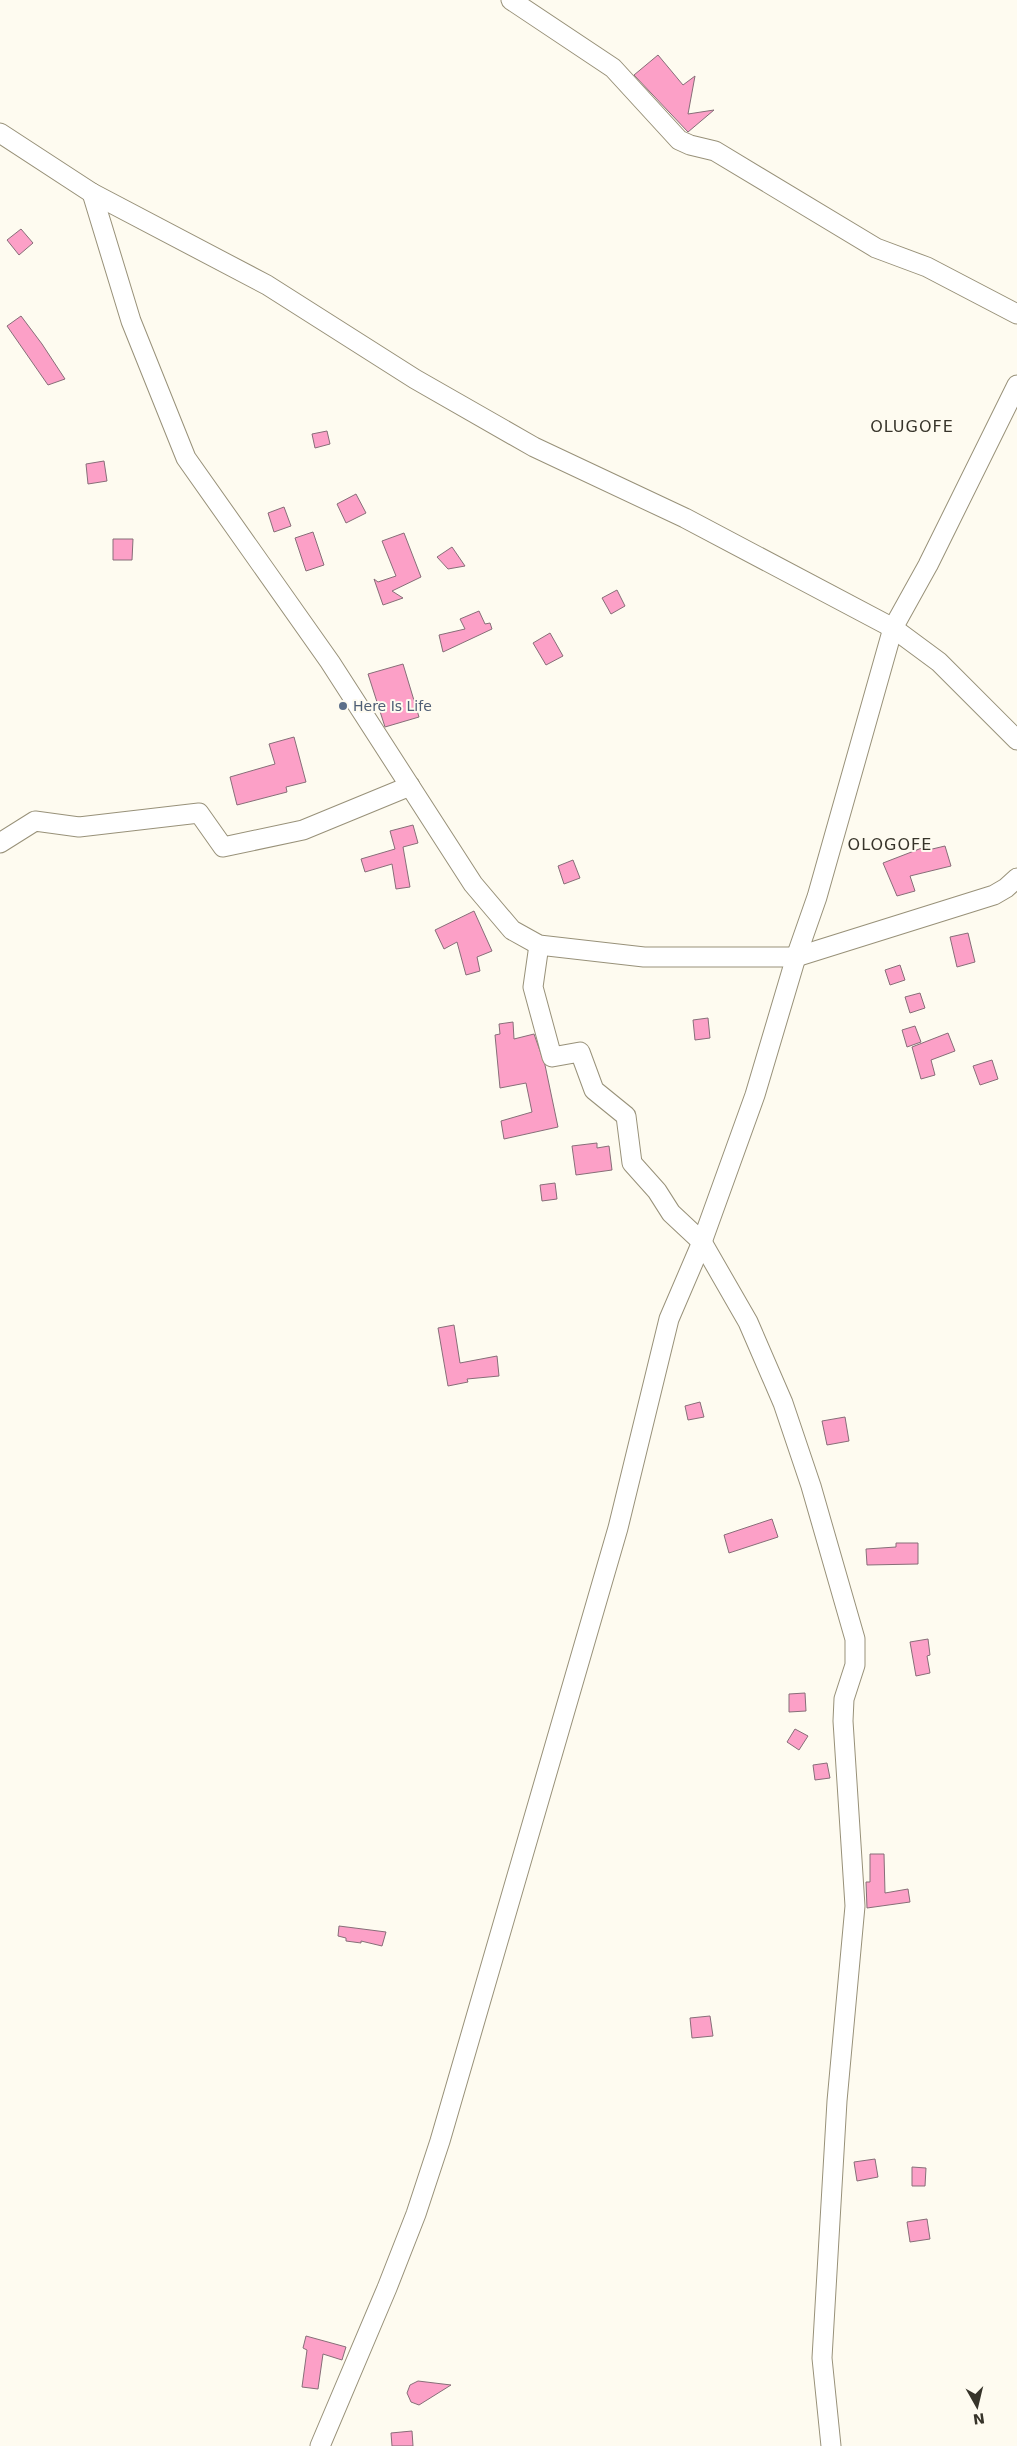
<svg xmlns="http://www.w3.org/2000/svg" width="1017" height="2446" font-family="'DejaVu Sans',sans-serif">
<rect width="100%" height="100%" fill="#fefbf0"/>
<g fill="#fca0c7" stroke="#876e78">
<polygon points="658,55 683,85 695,76 688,114 714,110 688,132 634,75"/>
<polygon points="21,229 33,243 19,255 7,240"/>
<polygon points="21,316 42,344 65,379 48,385 7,326"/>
<polygon points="327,431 330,444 315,448 312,434"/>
<polygon points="104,461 107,481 88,484 86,464"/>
<polygon points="356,494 366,513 346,523 337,504"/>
<polygon points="284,507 291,526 274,532 268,513"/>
<polygon points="313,532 324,565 306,571 295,538"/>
<polygon points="404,533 421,577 392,591 403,598 383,605 374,579 378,582 396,576 382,541"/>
<polygon points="113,539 133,539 132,560 113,560"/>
<polygon points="452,547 465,566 448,569 437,557"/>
<polygon points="617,590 625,606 611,614 602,598"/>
<polygon points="479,611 485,624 490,623 492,629 443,652 439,635 465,629 460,619"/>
<polygon points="550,633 563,656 546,665 533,643"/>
<polygon points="403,664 419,717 385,727 368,674"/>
<polygon points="294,737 306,782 286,787 287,792 237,805 230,777 275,764 269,744"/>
<polygon points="413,825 418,843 403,847 410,887 396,889 392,864 365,872 361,859 395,849 390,831"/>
<polygon points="927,846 928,850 945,846 951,866 910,876 915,891 897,896 883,863"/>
<polygon points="573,860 580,878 564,884 558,866"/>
<polygon points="474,911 492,951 477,957 480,971 466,975 457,942 444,949 435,930"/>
<polygon points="968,933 975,962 957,967 950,937"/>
<polygon points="900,965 905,980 890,985 885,970"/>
<polygon points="920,993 925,1008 910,1013 905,997"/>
<polygon points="708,1018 710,1038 695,1040 693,1020"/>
<polygon points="513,1022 514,1039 534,1034 545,1065 558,1127 504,1139 501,1121 532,1112 526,1083 500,1088 495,1035 500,1034 499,1024"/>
<polygon points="915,1026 921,1042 907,1047 902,1030"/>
<polygon points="948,1033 955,1051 931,1060 935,1075 921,1079 912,1047"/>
<polygon points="992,1060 998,1079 980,1085 973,1066"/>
<polygon points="597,1143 597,1148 609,1146 612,1170 576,1175 572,1146"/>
<polygon points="555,1183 557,1199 542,1201 540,1185"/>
<polygon points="454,1325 460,1363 497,1356 499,1376 467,1379 468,1382 448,1386 438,1328"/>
<polygon points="700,1402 704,1417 688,1420 685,1406"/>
<polygon points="845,1417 849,1441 827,1445 822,1421"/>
<polygon points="772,1519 778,1537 729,1553 724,1535"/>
<polygon points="896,1543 918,1543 918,1564 867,1565 866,1549 896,1547"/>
<polygon points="928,1639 930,1655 927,1656 930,1673 916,1676 910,1642"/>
<polygon points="805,1693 806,1711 789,1712 789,1694"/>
<polygon points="795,1729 808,1736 799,1750 787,1742"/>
<polygon points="827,1763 830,1778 815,1780 813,1765"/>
<polygon points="870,1854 884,1854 885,1893 908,1889 910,1902 867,1908 866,1882 870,1882"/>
<polygon points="339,1926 386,1932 382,1946 361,1941 361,1943 346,1941 346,1938 338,1936"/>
<polygon points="710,2016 713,2036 692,2038 690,2018"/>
<polygon points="875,2159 878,2177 857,2181 854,2162"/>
<polygon points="912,2167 926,2168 925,2186 912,2186"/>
<polygon points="927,2219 930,2239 910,2242 907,2222"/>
<polygon points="306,2336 346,2347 342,2360 323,2354 318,2389 302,2387 307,2350 303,2348"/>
<polygon points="418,2381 451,2385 419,2405 411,2402 407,2393 410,2385"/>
<polygon points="412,2431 413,2446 392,2446 391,2433"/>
</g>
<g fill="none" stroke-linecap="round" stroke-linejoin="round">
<defs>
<g id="street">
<polyline points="511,0 613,68 679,140 690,145 715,151 876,248 927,267 1017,314"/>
<polyline points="0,133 92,193 267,285 415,379 534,447 685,518 893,628 939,662 1017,740"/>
<polyline points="92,193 131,321 186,458 330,662 473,884 512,930 539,945 644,957 796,957 994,895 1006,888 1017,878"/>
<polyline points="0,843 35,821 79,827 199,813 223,847 303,830 410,786"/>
<polyline points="539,945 533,987 552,1057 580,1052 594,1090 626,1116 632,1163 657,1191 671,1213 702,1242 748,1322 783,1403 811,1486 855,1639 855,1665 844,1699 843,1721 855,1906 837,2101 822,2358 831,2446"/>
<polyline points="320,2446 387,2288 416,2214 440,2141 618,1528 669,1319 702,1242 755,1095 796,957 817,897 893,628 928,565 1017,385"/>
</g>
</defs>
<use href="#street" stroke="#989179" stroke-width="21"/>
<use href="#street" stroke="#fff" stroke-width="19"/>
</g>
<circle fill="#5c6f8a" stroke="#fefbf0" stroke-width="2" cx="343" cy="706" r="5"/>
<g text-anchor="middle" stroke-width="4" stroke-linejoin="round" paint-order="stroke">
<g font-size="14" fill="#4e5e75" stroke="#fefbf0" text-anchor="start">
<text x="353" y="711">Here Is Life</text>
</g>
<g font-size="16" letter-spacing="1" fill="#37342a" stroke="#fefbf0">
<text x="912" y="432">OLUGOFE</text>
<text x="890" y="850">OLOGOFE</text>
</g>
</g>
<g transform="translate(977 2406) rotate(172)" stroke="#fefbf0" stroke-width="4" paint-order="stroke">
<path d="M0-4L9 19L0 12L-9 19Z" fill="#37342a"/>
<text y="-8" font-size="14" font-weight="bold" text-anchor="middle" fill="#37342a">N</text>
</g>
</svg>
